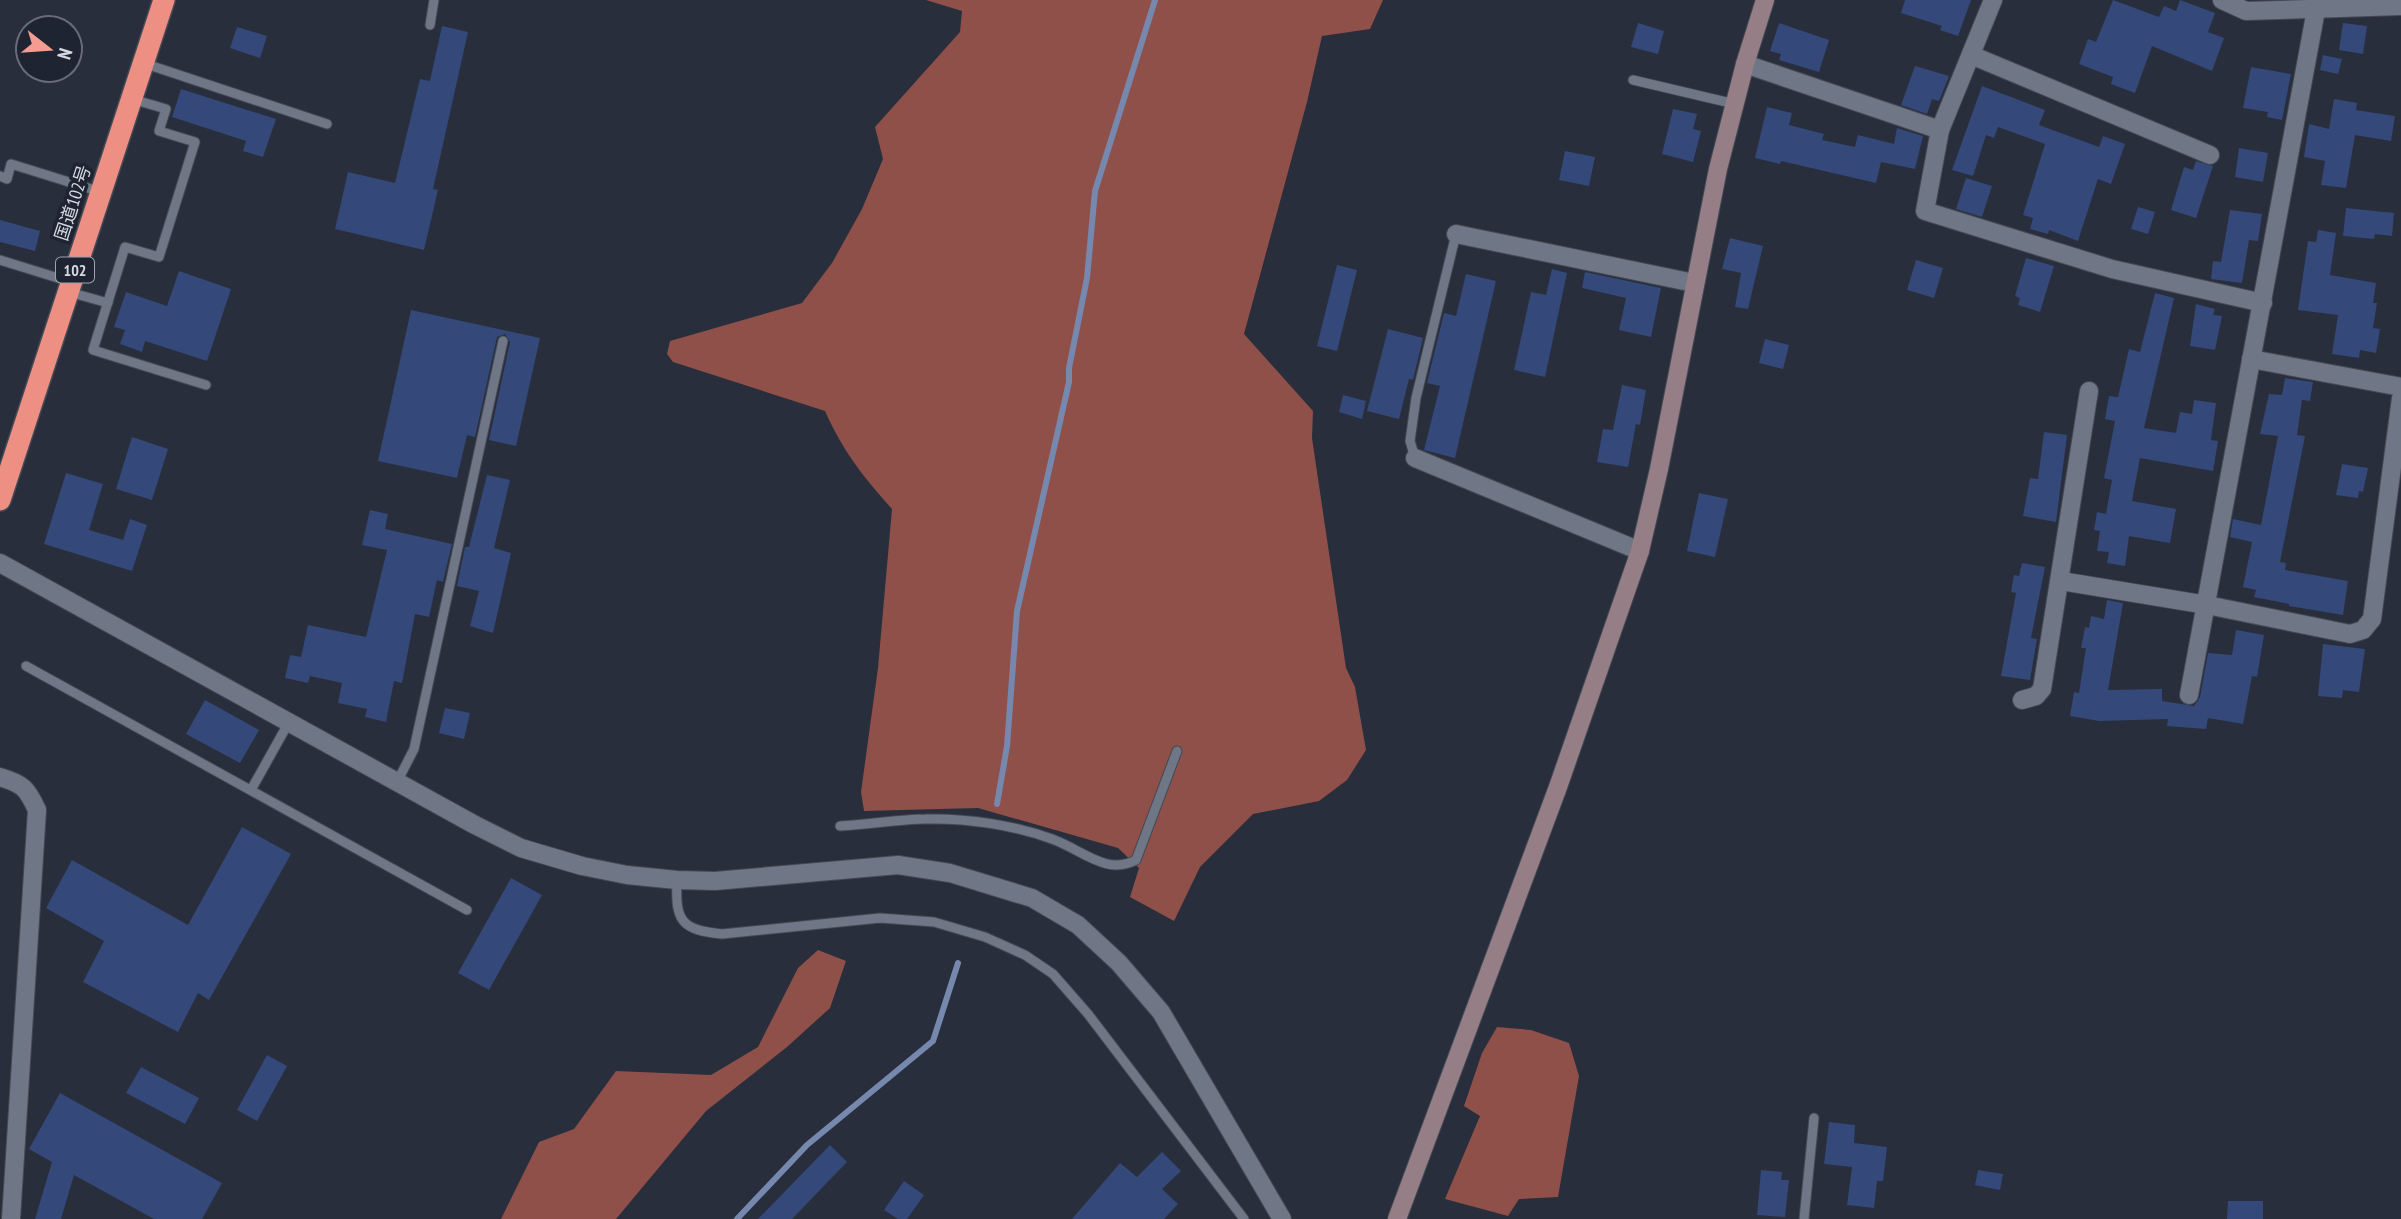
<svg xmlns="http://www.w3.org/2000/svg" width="2401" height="1219" font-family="'PT Sans Narrow','Noto Sans JP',sans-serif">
<rect width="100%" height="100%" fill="#282e3b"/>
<g fill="#8f5049">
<path d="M926,0H1383L1370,29L1322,36L1307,102L1244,334L1313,411L1312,438L1346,668L1355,687L1366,750L1347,780L1319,801L1253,814L1200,867L1174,921L1130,897L1139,868L1118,848L978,808L864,811L861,792L878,668L892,509C862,475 844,453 825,411L673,362L667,354L670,341L802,303L832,263L862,209L883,159L875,127L960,32L962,11Z"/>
<polygon points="818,950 846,961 830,1008 787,1047 706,1111 616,1219 501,1219 539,1142 574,1129 616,1071 711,1075 758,1047 798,968"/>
<polygon points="1497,1027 1531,1030 1569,1043 1579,1076 1558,1197 1519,1199 1508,1216 1445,1199 1480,1116 1464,1106 1482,1053"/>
</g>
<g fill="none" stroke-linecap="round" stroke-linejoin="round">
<g stroke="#7688ae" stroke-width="6">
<polyline points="997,804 1007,746 1017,611 1069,382 1069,368 1087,278 1095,191 1155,0"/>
<polyline points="737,1219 807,1145 933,1041 958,963"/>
</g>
</g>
<g fill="#344879">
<polygon points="1905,0 1971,0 1958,36 1940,30 1942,26 1901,13"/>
<polygon points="2113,0 2159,17 2164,6 2176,11 2180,0 2215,13 2208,32 2224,38 2212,71 2152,46 2135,93 2111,84 2113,77 2079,64 2088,39 2096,42"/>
<polygon points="1638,23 1664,31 1658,54 1631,47"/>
<polygon points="1779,23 1829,40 1819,72 1779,60 1781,54 1770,51"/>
<polygon points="2343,23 2367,26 2363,54 2339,50"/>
<polygon points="442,26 468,32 433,189 438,190 424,250 335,229 348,172 395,183 420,79 430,81"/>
<polygon points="237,27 267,36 260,58 230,48"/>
<polygon points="2323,55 2342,59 2338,74 2320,70"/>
<polygon points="1915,66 1949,76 1939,101 1932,99 1927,114 1901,105"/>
<polygon points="2251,67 2291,74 2282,120 2267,117 2268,112 2243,108"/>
<polygon points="1982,86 2045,110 2039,125 2099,147 2103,136 2125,144 2111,184 2098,179 2078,241 2049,230 2048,234 2030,229 2033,218 2023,215 2045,144 1998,127 1994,138 1986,135 1973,176 1952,170"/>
<polygon points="181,89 276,119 263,157 243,151 246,141 172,117"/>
<polygon points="2334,99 2357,103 2356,110 2395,116 2391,141 2355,135 2346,188 2321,185 2325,161 2304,157 2309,124 2329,129"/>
<polygon points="1767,107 1792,113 1789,125 1824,134 1822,140 1855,147 1858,135 1894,144 1897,128 1923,136 1915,169 1881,162 1876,183 1781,161 1780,164 1755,158"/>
<polygon points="1673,109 1697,114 1693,129 1701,131 1693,162 1662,154"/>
<polygon points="2239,148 2268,153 2263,182 2235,177"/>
<polygon points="1565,151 1595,157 1589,186 1559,180"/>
<polygon points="2196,161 2213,166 2196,218 2171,210 2184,167 2193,170"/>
<polygon points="1966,178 1992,186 1982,217 1956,209"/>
<polygon points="2138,207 2155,212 2148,234 2131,229"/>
<polygon points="2346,208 2394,213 2392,236 2375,234 2374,239 2343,236"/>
<polygon points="2230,210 2262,214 2258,241 2249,240 2242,283 2211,279 2213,261 2221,262"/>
<polygon points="0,220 40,231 35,251 0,242"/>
<polygon points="2318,230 2336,233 2330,275 2376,283 2373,303 2377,303 2373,328 2380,329 2376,353 2360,350 2359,358 2332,354 2338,315 2298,310 2308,241 2316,242"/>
<polygon points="1730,238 1763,246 1748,309 1735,307 1741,273 1722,269"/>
<polygon points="2026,258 2054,266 2040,312 2018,305 2020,298 2015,296"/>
<polygon points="1916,260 1943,268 1934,298 1907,290"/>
<polygon points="1337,265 1357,270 1337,351 1317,346"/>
<polygon points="1552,269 1567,273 1545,377 1514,370 1531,292 1546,295"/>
<polygon points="179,271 231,289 207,361 145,341 142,352 120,344 125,330 114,327 126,292 167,306"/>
<polygon points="1585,272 1661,288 1651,337 1619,330 1626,298 1582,288"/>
<polygon points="1466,274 1496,281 1455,458 1424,450 1440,386 1427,383 1444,313 1456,316"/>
<polygon points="2155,293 2174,298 2144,428 2176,433 2180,412 2192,414 2194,400 2216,403 2211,440 2218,441 2213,471 2140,458 2132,501 2176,509 2170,543 2129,536 2125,566 2107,563 2109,552 2097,551 2100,531 2094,530 2097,512 2106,514 2112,480 2104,478 2115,421 2105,419 2109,396 2118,397 2129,349 2140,352"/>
<polygon points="2196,304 2215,309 2213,315 2222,316 2215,350 2190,346"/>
<polygon points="411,310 540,338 516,446 489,440 510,342 505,334 497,337 475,437 467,435 457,478 378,461"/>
<polygon points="1388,329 1423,338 1413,380 1409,379 1399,419 1367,411"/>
<polygon points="1765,339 1789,345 1783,369 1759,363"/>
<polygon points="2285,378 2313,382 2310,401 2302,400 2297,435 2305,436 2280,562 2286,563 2285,570 2348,581 2343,615 2289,606 2289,604 2254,597 2256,590 2243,587 2252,542 2230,537 2233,519 2261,525 2278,436 2260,434 2269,394 2282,395"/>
<polygon points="1622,385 1646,390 1640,425 1636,424 1628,467 1597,462 1603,429 1613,430"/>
<polygon points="1343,395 1366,401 1362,419 1339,412"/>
<polygon points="2044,432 2067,435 2056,522 2023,516 2030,478 2038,479"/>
<polygon points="132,437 168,449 152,500 116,489"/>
<polygon points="2342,464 2368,468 2363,492 2359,491 2358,498 2336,495"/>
<polygon points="66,473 103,484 89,530 123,540 130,519 147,525 132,571 44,544"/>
<polygon points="487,475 510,480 494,548 511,553 493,633 470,626 479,591 457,586 465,547 469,547"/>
<polygon points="1699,493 1728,499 1715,557 1687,551"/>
<polygon points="370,510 388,514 385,529 452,544 443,582 437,580 429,617 415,614 402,683 394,681 386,722 365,717 367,709 338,703 342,683 310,676 308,683 285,678 290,655 301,657 308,625 366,637 387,550 362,545"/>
<polygon points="2022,563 2045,567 2031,638 2037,639 2030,680 2001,676 2016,593 2011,592 2014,575 2019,576"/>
<polygon points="2107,600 2123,603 2108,690 2162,689 2162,701 2194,706 2200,697 2208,653 2232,655 2236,630 2264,635 2257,677 2252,676 2243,724 2208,718 2206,729 2167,726 2168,719 2099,721 2070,716 2074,692 2079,693 2086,648 2081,648 2085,627 2089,628 2091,616 2104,619"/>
<polygon points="2323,644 2365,649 2359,692 2343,690 2342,698 2318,696"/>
<polygon points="205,700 259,730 240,763 186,734"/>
<polygon points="445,708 470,713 464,739 439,733"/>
<polygon points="242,827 291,854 209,1000 198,993 178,1032 83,982 104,941 46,908 72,860 188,925"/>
<polygon points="511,878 542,895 489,990 458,973"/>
<polygon points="267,1055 287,1066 257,1121 237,1110"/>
<polygon points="141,1067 199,1098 185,1124 126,1093"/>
<polygon points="60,1093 222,1183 202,1219 154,1219 74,1175 61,1219 35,1219 52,1162 29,1149"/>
<polygon points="1829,1122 1855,1125 1854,1143 1887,1147 1883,1181 1877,1181 1874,1208 1847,1205 1852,1167 1824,1164"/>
<polygon points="830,1145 847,1162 792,1219 758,1219"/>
<polygon points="1162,1152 1181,1171 1162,1189 1178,1204 1164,1219 1072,1219 1120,1163 1137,1177"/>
<polygon points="1761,1170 1782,1172 1781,1180 1789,1180 1785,1217 1757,1215"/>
<polygon points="1978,1170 2003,1174 2000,1190 1975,1185"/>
<polygon points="904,1181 924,1195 907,1219 898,1219 884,1210"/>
<polygon points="2228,1201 2263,1201 2263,1219 2227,1219"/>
</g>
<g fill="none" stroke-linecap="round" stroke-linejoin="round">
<defs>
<g id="lane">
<polyline points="430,25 434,0"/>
<polyline points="143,63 327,124"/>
<polyline points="1633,80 1735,104"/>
<polyline points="132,99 166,109 159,131 195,142 159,257 125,247 93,350 206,385"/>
<polyline points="0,176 7,179 11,164 101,192"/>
<polyline points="0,260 71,282"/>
<polyline points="69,292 108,303"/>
<polyline points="1415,458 1410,441 1416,398 1456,234"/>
<polyline points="26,666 467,910"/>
<polyline points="397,782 414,749 503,341"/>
<polyline points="251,790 289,722"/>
<path d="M840,826C869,825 897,819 926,819C967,818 1013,825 1052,839C1081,849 1106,876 1136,860L1177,751"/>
<path d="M677,880C675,921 681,930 722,934L880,918L934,922L985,937L1025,955L1053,974L1088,1014L1244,1219"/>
<polyline points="1804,1219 1814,1118"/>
</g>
<g id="street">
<polyline points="2222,0 2246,11 2401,6"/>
<polyline points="1971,55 2210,155"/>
<polyline points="1745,64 1940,130 1925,211 2112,269 2263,303"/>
<polyline points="1940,130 1993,0"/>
<polyline points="1456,234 1694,283"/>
<polyline points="2251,359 2401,387"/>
<polyline points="1415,458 1640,551"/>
<polyline points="0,563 475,825 521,848 582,866 627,875 677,880 715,881 898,865 950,873 1032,898 1078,925 1119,963 1161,1012 1282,1219"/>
<polyline points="2061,581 2207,605 2350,634 2363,630 2372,619 2401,398"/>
<polyline points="2189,695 2316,10"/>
<polyline points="2022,700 2036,696 2042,689 2089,391"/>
<path d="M0,777C23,784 27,788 37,810L11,1219"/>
</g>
<polyline id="secondary" points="1397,1219 1558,787 1640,551 1659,469 1718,169 1745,64 1765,0"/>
<polyline id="highway" points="0,500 164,0"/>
</defs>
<use href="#lane" stroke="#444954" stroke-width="11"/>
<use href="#street" stroke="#444954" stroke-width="20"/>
<use href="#secondary" stroke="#444954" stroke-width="20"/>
<use href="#highway" stroke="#444954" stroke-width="24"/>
<use href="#lane" stroke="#6f7786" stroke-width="9"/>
<use href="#street" stroke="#6f7786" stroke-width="18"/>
<use href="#secondary" stroke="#957e85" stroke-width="18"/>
<use href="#highway" stroke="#ee8f84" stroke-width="21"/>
</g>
<g text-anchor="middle" stroke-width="7" stroke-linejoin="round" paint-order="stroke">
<rect fill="#1e2431" stroke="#9ea3ad" stroke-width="2" x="56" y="257.5" width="38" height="25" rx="5"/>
<g font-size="16" font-weight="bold" fill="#d5d9e2">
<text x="75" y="276">102</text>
</g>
<g font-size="18" fill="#d5d9e2" stroke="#1e2431">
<text transform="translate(73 203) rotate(-72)" y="6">国道102号</text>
</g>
</g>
<g transform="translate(49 49) rotate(107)"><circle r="33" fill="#1e2431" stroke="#676c78" stroke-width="2"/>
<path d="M0-5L12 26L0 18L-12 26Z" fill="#f59c91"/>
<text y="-10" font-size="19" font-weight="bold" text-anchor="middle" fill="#d5d9e2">N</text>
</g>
</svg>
